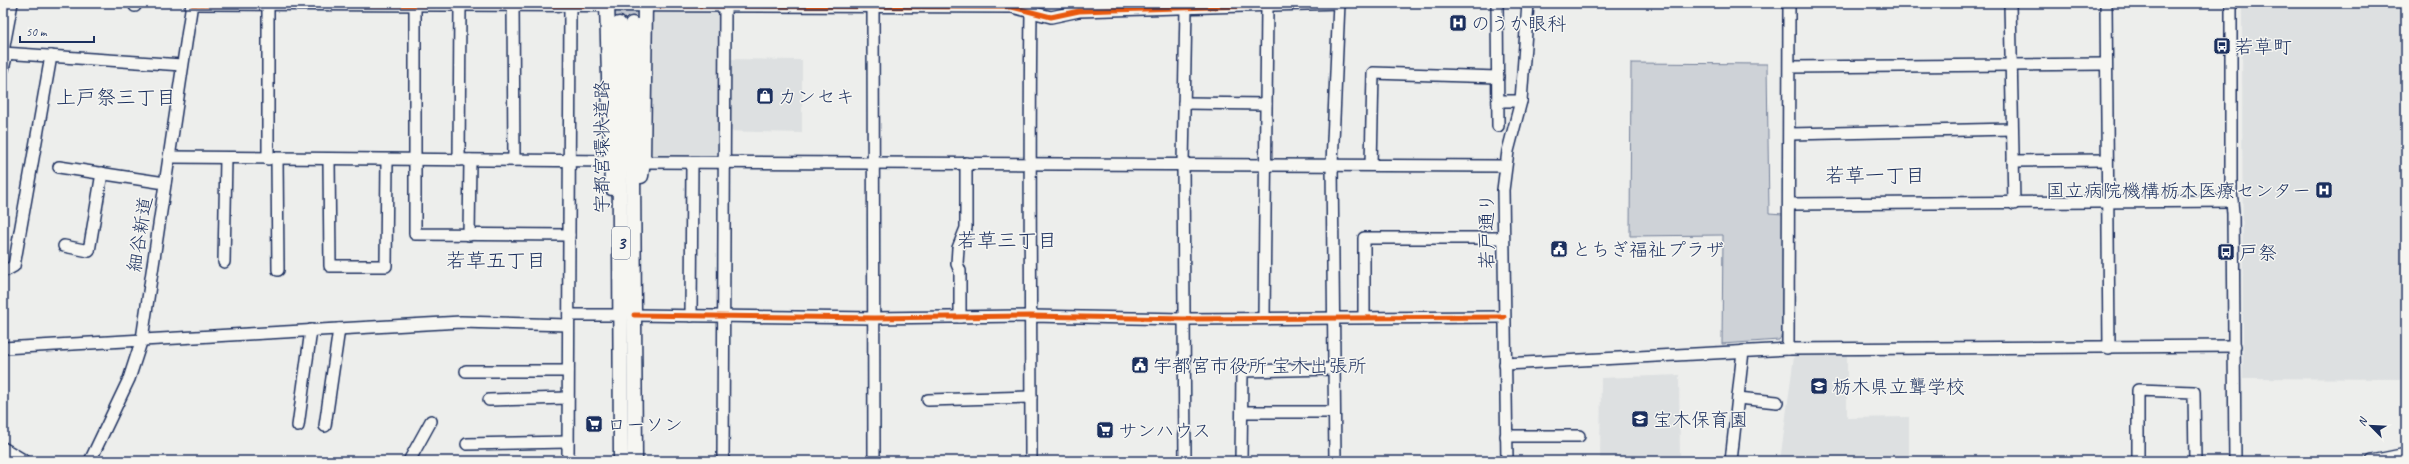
<svg xmlns="http://www.w3.org/2000/svg" width="2409" height="464" font-family="Caveat,'Klee One',sans-serif">
<rect width="100%" height="100%" fill="#edeeec"/>
<filter id="ink" filterUnits="userSpaceOnUse"><feTurbulence type="fractalNoise" baseFrequency=".025" numOctaves="2"/><feDisplacementMap in="SourceGraphic" scale="8" xChannelSelector="R" yChannelSelector="G"/><feConvolveMatrix kernelMatrix="1 2 1 2 8 2 1 2 1" color-interpolation-filters="sRGB"/></filter>
<g filter="url(#ink)">
<g fill="#dde0e1">
<polygon points="2242,3 2406,3 2406,379 2243,378"/>
<polygon points="650,9 722,10 720,59 802,60 802,133 722,131 721,158 649,156"/>
<polygon points="1847,354 1847,418 1909,417 1909,461 1780,461 1794,356"/>
<polygon points="1679,375 1680,461 1600,461 1601,378"/>
<polygon points="2110,459 2110,461 2025,461"/>
</g>
<polygon fill="#ced2d7" stroke="#74809a" points="1631,63 1767,64 1769,213 1783,214 1783,333 1779,340 1722,344 1723,235 1630,236"/>
<g fill="none" stroke-linecap="round" stroke-linejoin="round">
<g stroke="#c3c8d0" stroke-width="14" stroke-dasharray="14 7" stroke-linecap="butt">
<polyline points="619,3 619,24"/>
<polyline points="632,3 632,24"/>
</g>
<defs>
<g id="minor">
<polyline points="1497,3 1498,126"/>
<polyline points="2010,3 2014,204"/>
<polyline points="2106,3 2109,348"/>
<polyline points="2231,3 2231,191 2233,213 2235,461"/>
<polyline points="192,4 1012,7 1051,17 1079,11 1341,3"/>
<polyline points="415,4 415,234 569,235"/>
<polyline points="513,4 514,160"/>
<polyline points="135,6 135,3"/>
<polyline points="873,6 874,461"/>
<polyline points="3,51 12,3"/>
<polyline points="3,53 182,65"/>
<polyline points="1790,67 2106,64"/>
<polyline points="3,69 7,53"/>
<polyline points="1498,101 1521,101"/>
<polyline points="1184,103 1266,104"/>
<polyline points="1790,134 2012,129"/>
<polyline points="169,157 610,161"/>
<polyline points="268,159 268,4"/>
<polyline points="277,159 278,270"/>
<polyline points="329,160 330,266 386,266 387,160"/>
<polyline points="459,160 460,4"/>
<polyline points="2013,161 2107,160"/>
<polyline points="643,162 1505,166"/>
<polyline points="1371,165 1373,73 1498,77"/>
<polyline points="59,167 165,183"/>
<polyline points="1790,204 2232,201"/>
<polyline points="469,235 470,160"/>
<polyline points="64,246 89,251 102,173"/>
<polyline points="224,262 226,158"/>
<polyline points="3,270 7,270 14,266 51,56"/>
<polyline points="569,315 620,315"/>
<polyline points="634,315 874,318 1031,316 1183,319 1504,317"/>
<polyline points="691,316 692,163"/>
<polyline points="960,317 960,271 957,264 958,248 966,228 966,163"/>
<polyline points="1364,317 1364,238 1503,238"/>
<polyline points="1264,318 1267,5"/>
<polyline points="3,348 461,322 568,325"/>
<polyline points="1788,349 1789,3"/>
<polyline points="1505,364 1788,349 2235,346"/>
<polyline points="466,371 568,371"/>
<polyline points="1738,398 1777,402"/>
<polyline points="489,400 568,398"/>
<polyline points="928,400 1031,397"/>
<polyline points="1242,412 1334,412"/>
<polyline points="298,426 311,330"/>
<polyline points="325,426 339,329"/>
<polyline points="1506,436 1579,436"/>
<polyline points="467,444 568,442"/>
<polyline points="3,448 25,461"/>
<polyline points="90,461 129,379 142,339 192,3"/>
<polyline points="409,461 431,421"/>
<polyline points="568,461 570,4"/>
<polyline points="723,461 725,5"/>
<path d="M1031,461C1031,311 1029,162 1031,12"/>
<polyline points="1185,461 1183,163 1186,8"/>
<polyline points="1241,461 1242,371 1334,369"/>
<polyline points="1335,461 1332,164 1339,3"/>
<polyline points="1507,461 1503,190 1508,151 1521,101 1528,3"/>
<polyline points="1731,461 1743,351"/>
<polyline points="2138,461 2138,390 2194,392 2195,461"/>
<polyline points="2372,461 2406,454"/>
</g>
<g id="major">
<polyline points="607,3 612,188"/>
<polyline points="619,24 621,461"/>
<polyline points="632,24 635,461"/>
<polyline points="641,176 643,162 645,3"/>
</g>
</defs>
<use href="#minor" stroke="#1b2f5e" stroke-width="14"/>
<use href="#major" stroke="#1b2f5e" stroke-width="17"/>
<use href="#minor" stroke="#f6f6f2" stroke-width="11"/>
<use href="#major" stroke="#f6f6f2" stroke-width="14"/>
<defs>
<g id="cycleway">
<polyline points="192,4 1012,7 1051,17 1079,11 1341,3"/>
<polyline points="634,315 874,318 1031,316 1183,319 1504,317"/>
</g>
</defs>
<use href="#cycleway" stroke="#f6f6f2" stroke-width="8"/>
<use href="#cycleway" stroke="#e8590c" stroke-width="5"/>
</g>
</g>
<defs>
<symbol id="hospital-square" viewBox="-11 -11 22 22"><rect x="-9" y="-9" width="18" height="18" rx="4" fill="#1b2f5e" stroke="#f6f6f2"/><path d="M-5-5h3v3.5h4V-5h3V5h-3V1.5h-4V5h-3Z" fill="#fff"/></symbol>
<symbol id="bus-square" viewBox="-11 -11 22 22"><rect x="-9" y="-9" width="18" height="18" rx="4" fill="#1b2f5e" stroke="#f6f6f2"/><path d="M-5-6H5V4H4V6H2V4H-2V6H-4V4H-5ZM-3.5-4V0h7V-4ZM-3.5 1.2v1.5H-2V1.2ZM2 1.2v1.5H3.5V1.2Z" fill="#fff"/></symbol>
<symbol id="shop-square" viewBox="-11 -11 22 22"><rect x="-9" y="-9" width="18" height="18" rx="4" fill="#1b2f5e" stroke="#f6f6f2"/><path d="M-5-2.5h2.3a2.7 3.5 0 0 1 5.4 0H5L5.5 6h-11ZM-1.5-2.5h3a1.5 2.3 0 0 0-3 0Z" fill="#fff"/></symbol>
<symbol id="civic-square" viewBox="-11 -11 22 22"><rect x="-9" y="-9" width="18" height="18" rx="4" fill="#1b2f5e" stroke="#f6f6f2"/><path d="M-.6-6.5H3V-4.5H.6V-3L4-1V1h2V6H-6V1h2V-1L-.6-3ZM-1.2 2.5V6h2.4V2.5Z" fill="#fff"/></symbol>
<symbol id="school-square" viewBox="-11 -11 22 22"><rect x="-9" y="-9" width="18" height="18" rx="4" fill="#1b2f5e" stroke="#f6f6f2"/><path d="M0-5L7-2L0 1L-7-2ZM-4 1L0 2.5L4 1V4Q0 6-4 4Z" fill="#fff"/></symbol>
<symbol id="supermarket-square" viewBox="-11 -11 22 22"><rect x="-9" y="-9" width="18" height="18" rx="4" fill="#1b2f5e" stroke="#f6f6f2"/><path d="M-6-5.5h2.5l.6 2H6L4.5 2H-2.5L-4.4-4H-6ZM-1.5 3.2a1.3 1.3 0 1 0 .1 0ZM3 3.2a1.3 1.3 0 1 0 .1 0Z" fill="#fff"/></symbol>
</defs>
<g fill-rule="evenodd">
<use href="#hospital-square" x="1448" y="13" width="20" height="20"/>
<use href="#bus-square" x="2212" y="36" width="20" height="20"/>
<use href="#shop-square" x="755" y="86" width="20" height="20"/>
<use href="#hospital-square" x="2314" y="180" width="20" height="20"/>
<use href="#civic-square" x="1549" y="239" width="20" height="20"/>
<use href="#bus-square" x="2216" y="242" width="20" height="20"/>
<use href="#civic-square" x="1130" y="355" width="20" height="20"/>
<use href="#school-square" x="1809" y="376" width="20" height="20"/>
<use href="#school-square" x="1630" y="409" width="20" height="20"/>
<use href="#supermarket-square" x="584" y="414" width="20" height="20"/>
<use href="#supermarket-square" x="1095" y="420" width="20" height="20"/>
</g>
<g text-anchor="middle" stroke-width="3" stroke-linejoin="round" paint-order="stroke">
<rect fill="#f6f6f2" stroke="#5d6b8a" stroke-width="1" x="612" y="227" width="18" height="32" rx="3"/>
<g font-size="18" font-weight="bold" fill="#1b2f5e">
<text x="621" y="249">3</text>
</g>
<g font-size="19" fill="#1b2f5e" stroke="#f6f6f2" text-anchor="start">
<text x="1471" y="30">のうか眼科</text>
<text x="2235" y="53">若草町</text>
<text x="778" y="103">カンセキ</text>
<text x="2311" y="197" text-anchor="end">国立病院機構栃木医療センター</text>
<text x="1572" y="256">とちぎ福祉プラザ</text>
<text x="2239" y="259">戸祭</text>
<text x="1153" y="372">宇都宮市役所 宝木出張所</text>
<text x="1832" y="393">栃木県立聾学校</text>
<text x="1653" y="426">宝木保育園</text>
<text x="607" y="431">ローソン</text>
<text x="1118" y="437">サンハウス</text>
</g>
<g font-size="19" fill="#1b2f5e" stroke="#f6f6f2">
<text transform="translate(601 147) rotate(-90)" y="7">宇都宮環状道路</text>
<text transform="translate(1486 231) rotate(-90)" y="7">若戸通り</text>
<text transform="translate(139 234) rotate(-81)" y="7">細谷新道</text>
</g>
<g font-size="20" fill="#1b2f5e" stroke="#f6f6f2">
<text x="116" y="104">上戸祭三丁目</text>
<text x="1875" y="182">若草一丁目</text>
<text x="1007" y="247">若草三丁目</text>
<text x="496" y="267">若草五丁目</text>
</g>
</g>
<rect width="2409" height="464" fill="none" stroke="#f6f6f2" stroke-width="16"/>
<rect x="8" y="8" width="2393" height="448" fill="none" stroke="#1b2f5e" stroke-width="1.5" filter="url(#ink)"/>
<g transform="translate(2371 426) rotate(294)" stroke="#f6f6f2" stroke-width="3" paint-order="stroke">
<path d="M0-3L7 15L0 10L-7 15Z" fill="#1b2f5e"/>
<text y="-6" font-size="11" font-weight="bold" text-anchor="middle" fill="#1b2f5e">N</text>
</g>
<path d="M20 36v6h74v-6" fill="none" stroke="#1b2f5e" stroke-width="2"/>
<text x="26" y="36" font-size="12" fill="#1b2f5e" stroke="#f6f6f2" stroke-width="3" paint-order="stroke">50 m</text>
</svg>
